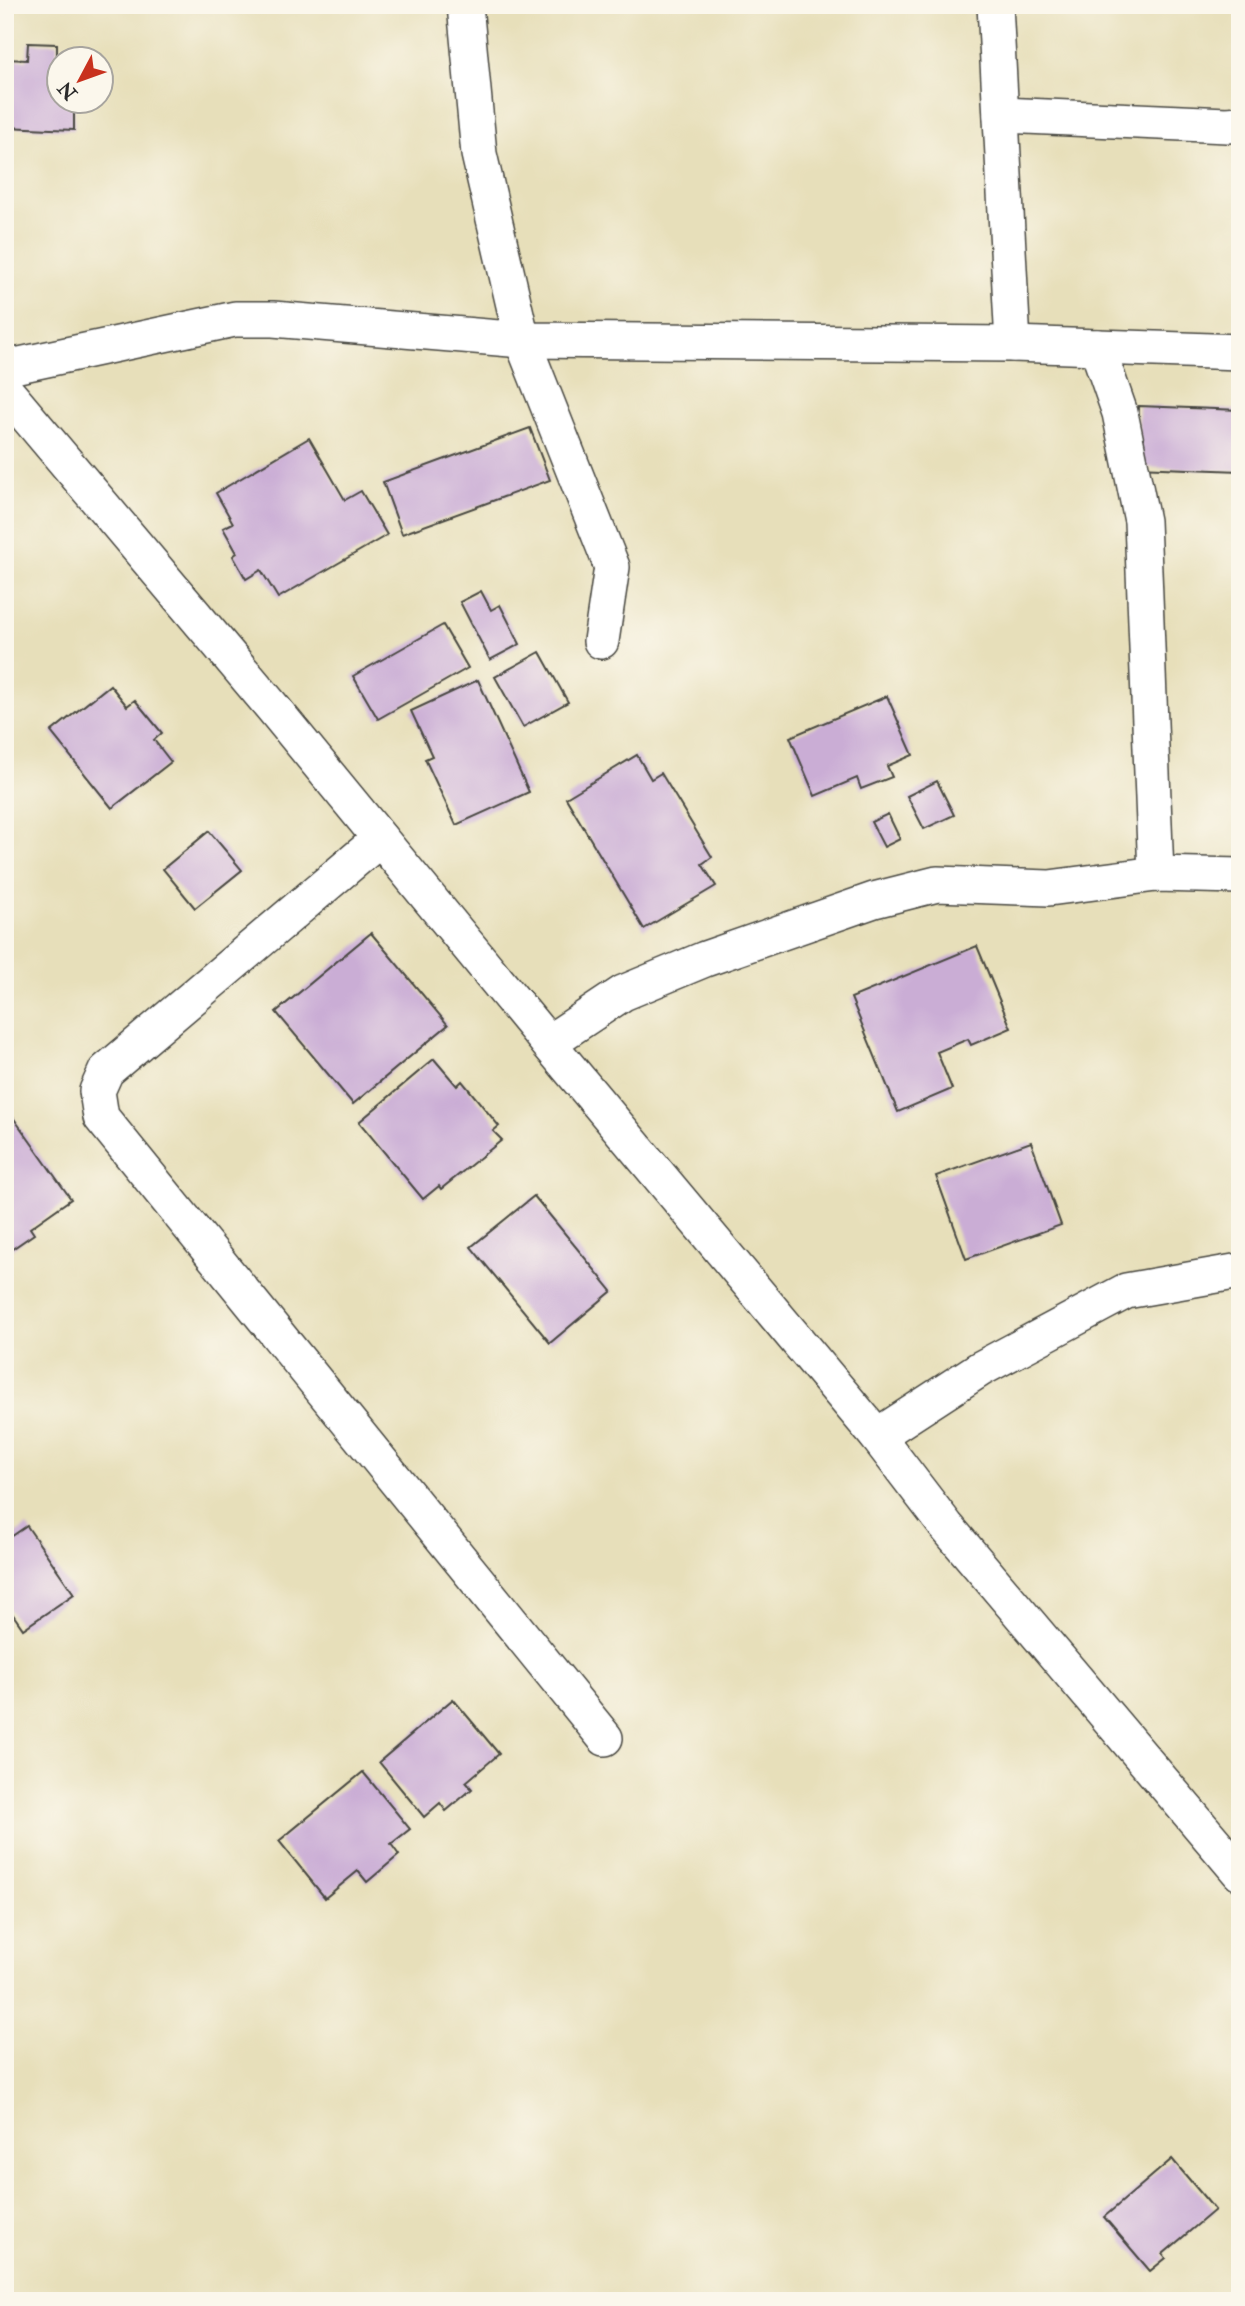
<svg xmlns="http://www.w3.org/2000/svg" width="1245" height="2306" font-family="'IM FELL Double Pica',serif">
<rect width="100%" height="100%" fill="#fbf7ec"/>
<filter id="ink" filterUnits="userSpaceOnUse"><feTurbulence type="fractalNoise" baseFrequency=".0143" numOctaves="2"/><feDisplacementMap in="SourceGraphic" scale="14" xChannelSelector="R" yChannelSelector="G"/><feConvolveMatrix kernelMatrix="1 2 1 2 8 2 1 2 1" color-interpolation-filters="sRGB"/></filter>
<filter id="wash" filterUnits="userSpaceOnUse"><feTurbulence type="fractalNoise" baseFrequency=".00686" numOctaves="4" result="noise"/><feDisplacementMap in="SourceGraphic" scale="28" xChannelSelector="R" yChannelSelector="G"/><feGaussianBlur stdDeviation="1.57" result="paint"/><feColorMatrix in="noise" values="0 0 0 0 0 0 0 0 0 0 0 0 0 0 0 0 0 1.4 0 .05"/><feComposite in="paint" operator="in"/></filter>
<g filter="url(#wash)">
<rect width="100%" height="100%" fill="#e7dfba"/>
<g id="blocks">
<g fill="#caadd5">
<polygon points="28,43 57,44 57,61 60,61 60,102 74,102 74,130 5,127 5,59 27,60"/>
<polygon points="1139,406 1240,410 1240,471 1137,467"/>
<polygon points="530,428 550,480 402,534 383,482"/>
<polygon points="309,438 345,500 361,491 387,535 278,598 261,570 246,579 233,556 237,553 223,528 233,523 216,493"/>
<polygon points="481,591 491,610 500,605 520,644 490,660 460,602"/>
<polygon points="443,625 468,668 378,719 353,676"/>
<polygon points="540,652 568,702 523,727 495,677"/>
<polygon points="478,680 529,792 456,825 425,759 432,756 411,711"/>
<polygon points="110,685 127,706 135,700 162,733 154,740 171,762 112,808 51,732"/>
<polygon points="887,696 913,755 887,766 892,777 861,789 857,778 815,796 790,737"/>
<polygon points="637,755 651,779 661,773 712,857 702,864 716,886 644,929 566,798"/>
<polygon points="937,781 954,815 924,829 907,796"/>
<polygon points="888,814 900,839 884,847 871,822"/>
<polygon points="209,831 242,870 195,908 163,869"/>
<polygon points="371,933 448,1025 353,1104 276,1012"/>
<polygon points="977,946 1011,1028 971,1045 968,1039 937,1052 952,1089 898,1112 851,998"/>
<polygon points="434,1059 457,1086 462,1081 499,1126 493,1131 502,1140 441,1189 439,1186 423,1199 359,1122"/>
<polygon points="5,1106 71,1199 30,1228 34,1234 5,1254"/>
<polygon points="1031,1142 1061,1225 966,1259 936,1176"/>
<polygon points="534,1196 612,1291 550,1343 471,1247"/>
<polygon points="27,1526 74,1594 23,1629 5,1603 5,1541"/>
<polygon points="453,1699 499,1754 466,1782 472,1789 446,1811 440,1803 424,1817 379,1762"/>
<polygon points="363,1772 410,1829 391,1844 399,1855 367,1882 358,1871 325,1898 279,1841"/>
<polygon points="1172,2159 1215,2210 1163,2254 1166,2258 1150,2271 1104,2217"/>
</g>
</g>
</g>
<g filter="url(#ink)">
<use href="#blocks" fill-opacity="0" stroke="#474640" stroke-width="2"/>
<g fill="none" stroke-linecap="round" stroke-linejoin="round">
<defs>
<g id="minor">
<polyline points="465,5 479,154 522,340 612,567 601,641"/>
<polyline points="995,5 1013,344"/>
<polyline points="1001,115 1227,125 1240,124"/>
<polyline points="1097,347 1120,413 1142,521 1156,874"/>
<polyline points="5,368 235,319 273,319 522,340 1013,344 1240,352"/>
<polyline points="5,390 273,708 548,1043 877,1436 946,1526 1240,1873"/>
<polyline points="380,839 106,1071 97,1091 101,1117 605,1738"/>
<polyline points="548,1043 623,993 705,959 874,900 937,884 1049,888 1156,874 1240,876"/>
<polyline points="877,1436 980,1369 1126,1291 1240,1271"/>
</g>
</defs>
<use href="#minor" stroke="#474640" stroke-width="38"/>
<use href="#minor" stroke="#fff" stroke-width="35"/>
</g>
</g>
<rect width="1245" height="2306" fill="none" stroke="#fbf7ec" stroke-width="28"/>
<g transform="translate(80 80) rotate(229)"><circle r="33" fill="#fbf7ec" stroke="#a8a59f" stroke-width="2"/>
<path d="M0-5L12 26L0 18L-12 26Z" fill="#c8321e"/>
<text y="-10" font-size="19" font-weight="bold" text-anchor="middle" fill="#2b2b2b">N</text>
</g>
</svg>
